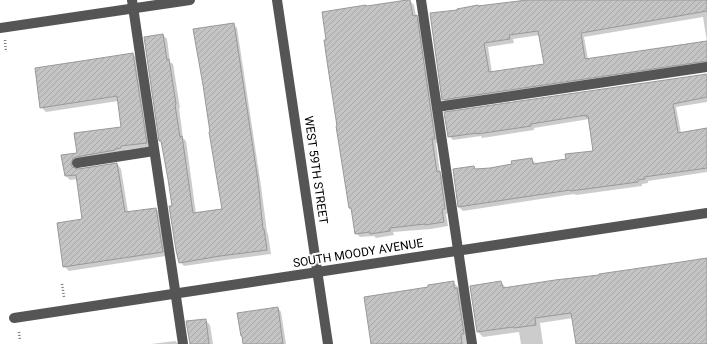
<svg xmlns="http://www.w3.org/2000/svg" width="707" height="344" font-family="Roboto,sans-serif">
<defs>
<pattern id="building-hatch" width="6" height="6" patternUnits="userSpaceOnUse"><rect width="6" height="6" fill="#c4c4c4"/><path d="M-1 1l2-2M0 6l6-6M5 7l2-2" fill="none" stroke="#a7a7a7"/></pattern>
</defs>
<rect width="100%" height="100%" fill="#fff"/>
<g fill="#0003" fill-rule="evenodd">
<path d="M532,0H707V65L447,103L443,99L431,14ZM703,17L707,42L588,59L584,37ZM540,35L545,65L492,73L488,47L514,43L513,39Z"/>
<polygon points="410,1 414,5 416,16 421,20 439,143 436,143 440,173 444,177 449,213 446,214 448,226 431,229 393,232 394,235 376,238 374,236 360,237 356,233 353,211 349,208"/>
<polygon points="233,24 237,28 261,186 267,232 268,234 271,254 225,260 184,266 180,262 173,206 163,143 160,140 163,35 167,39 170,62 173,64 180,108 179,108 183,138 186,141 196,214 223,210"/>
<polygon points="133,54 137,58 150,147 125,150 125,152 77,162 74,169 75,169 117,164 121,169 128,212 156,209 160,213 166,256 69,271 64,266 84,220 77,179 70,180 66,176 62,156 78,154 122,127 118,101 46,112 41,107"/>
<polygon points="707,75 707,102 676,107 681,133 707,129 707,172 648,181 648,183 642,184 642,186 576,195 574,194 463,211 459,207 474,167 476,170 513,165 532,159 536,164 567,160 594,152 589,119 534,128 534,130 482,138 481,136 453,140 449,136"/>
<polygon points="707,259 707,344 579,344 573,318 540,323 543,344 521,344 519,332 483,337 478,332 501,282 506,288 600,276"/>
<polygon points="453,282 459,288 467,344 371,344 429,288"/>
<polygon points="278,308 281,312 286,344 243,344"/>
<polygon points="205,320 210,325 213,344 190,344"/>
<polygon points="175,341 179,344 151,344"/>
</g>
<g fill="url(#building-hatch)" stroke="#999" fill-rule="evenodd">
<polygon points="407,0 410,0 413,16 417,15 435,139 432,139 437,172 440,171 445,209 442,209 444,222 425,225 425,224 390,228 390,231 370,234 370,232 355,234 351,208 349,208 336,126 337,126 327,61 324,40 326,40 322,12 366,5 367,6"/>
<path d="M527,0H707V11L581,33L585,59L707,41V61L442,100L430,13L457,10V9L478,5V6ZM538,31L544,64L489,72L484,43L510,39L509,35Z"/>
<polygon points="234,23 258,181 263,229 264,229 267,250 220,256 179,263 176,250 169,206 172,206 168,179 161,141 159,141 144,37 163,34 167,60 169,59 176,104 175,105 180,137 182,136 193,213 222,209 209,132 210,132 203,85 193,29"/>
<polygon points="133,53 147,143 121,146 121,148 115,149 115,150 76,157 73,158 71,164 72,167 78,169 117,163 125,212 156,208 163,252 63,267 57,223 82,219 76,175 65,176 61,155 77,153 74,133 121,127 117,96 40,108 35,68 88,60"/>
<polygon points="707,74 707,97 673,104 678,133 707,128 707,168 644,177 645,179 638,180 638,182 571,191 570,190 458,207 453,169 474,166 475,169 490,168 512,164 511,161 532,158 533,164 566,159 565,154 593,151 588,116 586,117 586,115 531,124 531,126 511,129 477,134 477,133 448,137 444,112"/>
<polygon points="707,258 707,344 576,344 571,313 535,318 536,325 514,328 513,327 477,332 470,286 501,281 503,288 555,280 599,275 599,274 661,265"/>
<polygon points="454,281 454,288 457,288 464,334 461,334 462,344 371,344 364,297 428,287 428,285"/>
<polygon points="278,307 283,344 243,344 242,336 241,336 237,313"/>
<polygon points="206,319 209,344 190,344 186,321"/>
</g>
<g fill="none" stroke-linecap="round" stroke-linejoin="round">
<g stroke="#777" stroke-width="2.5" stroke-dasharray="1 2" stroke-linecap="butt">
<polyline points="5,40 6,52"/>
<polyline points="62,284 64,297"/>
<polyline points="19,332 20,341"/>
</g>
<g stroke="#555" stroke-width="10">
<polyline points="132,0 183,344"/>
<polyline points="277,0 328,344"/>
<polyline points="421,0 472,344"/>
<polyline points="0,28 190,0"/>
<polyline points="437,107 707,67"/>
<polyline points="77,163 154,151"/>
<polyline points="14,318 707,213"/>
</g>
</g>
<g text-anchor="middle" stroke-width="4" stroke-linejoin="round" paint-order="stroke">
<g font-size="12" fill="#000" stroke="#fff">
<text transform="translate(316 170) rotate(82)" y="4">WEST 59TH STREET</text>
<text transform="translate(358 253) rotate(-9)" y="4">SOUTH MOODY AVENUE</text>
</g>
</g>
</svg>
